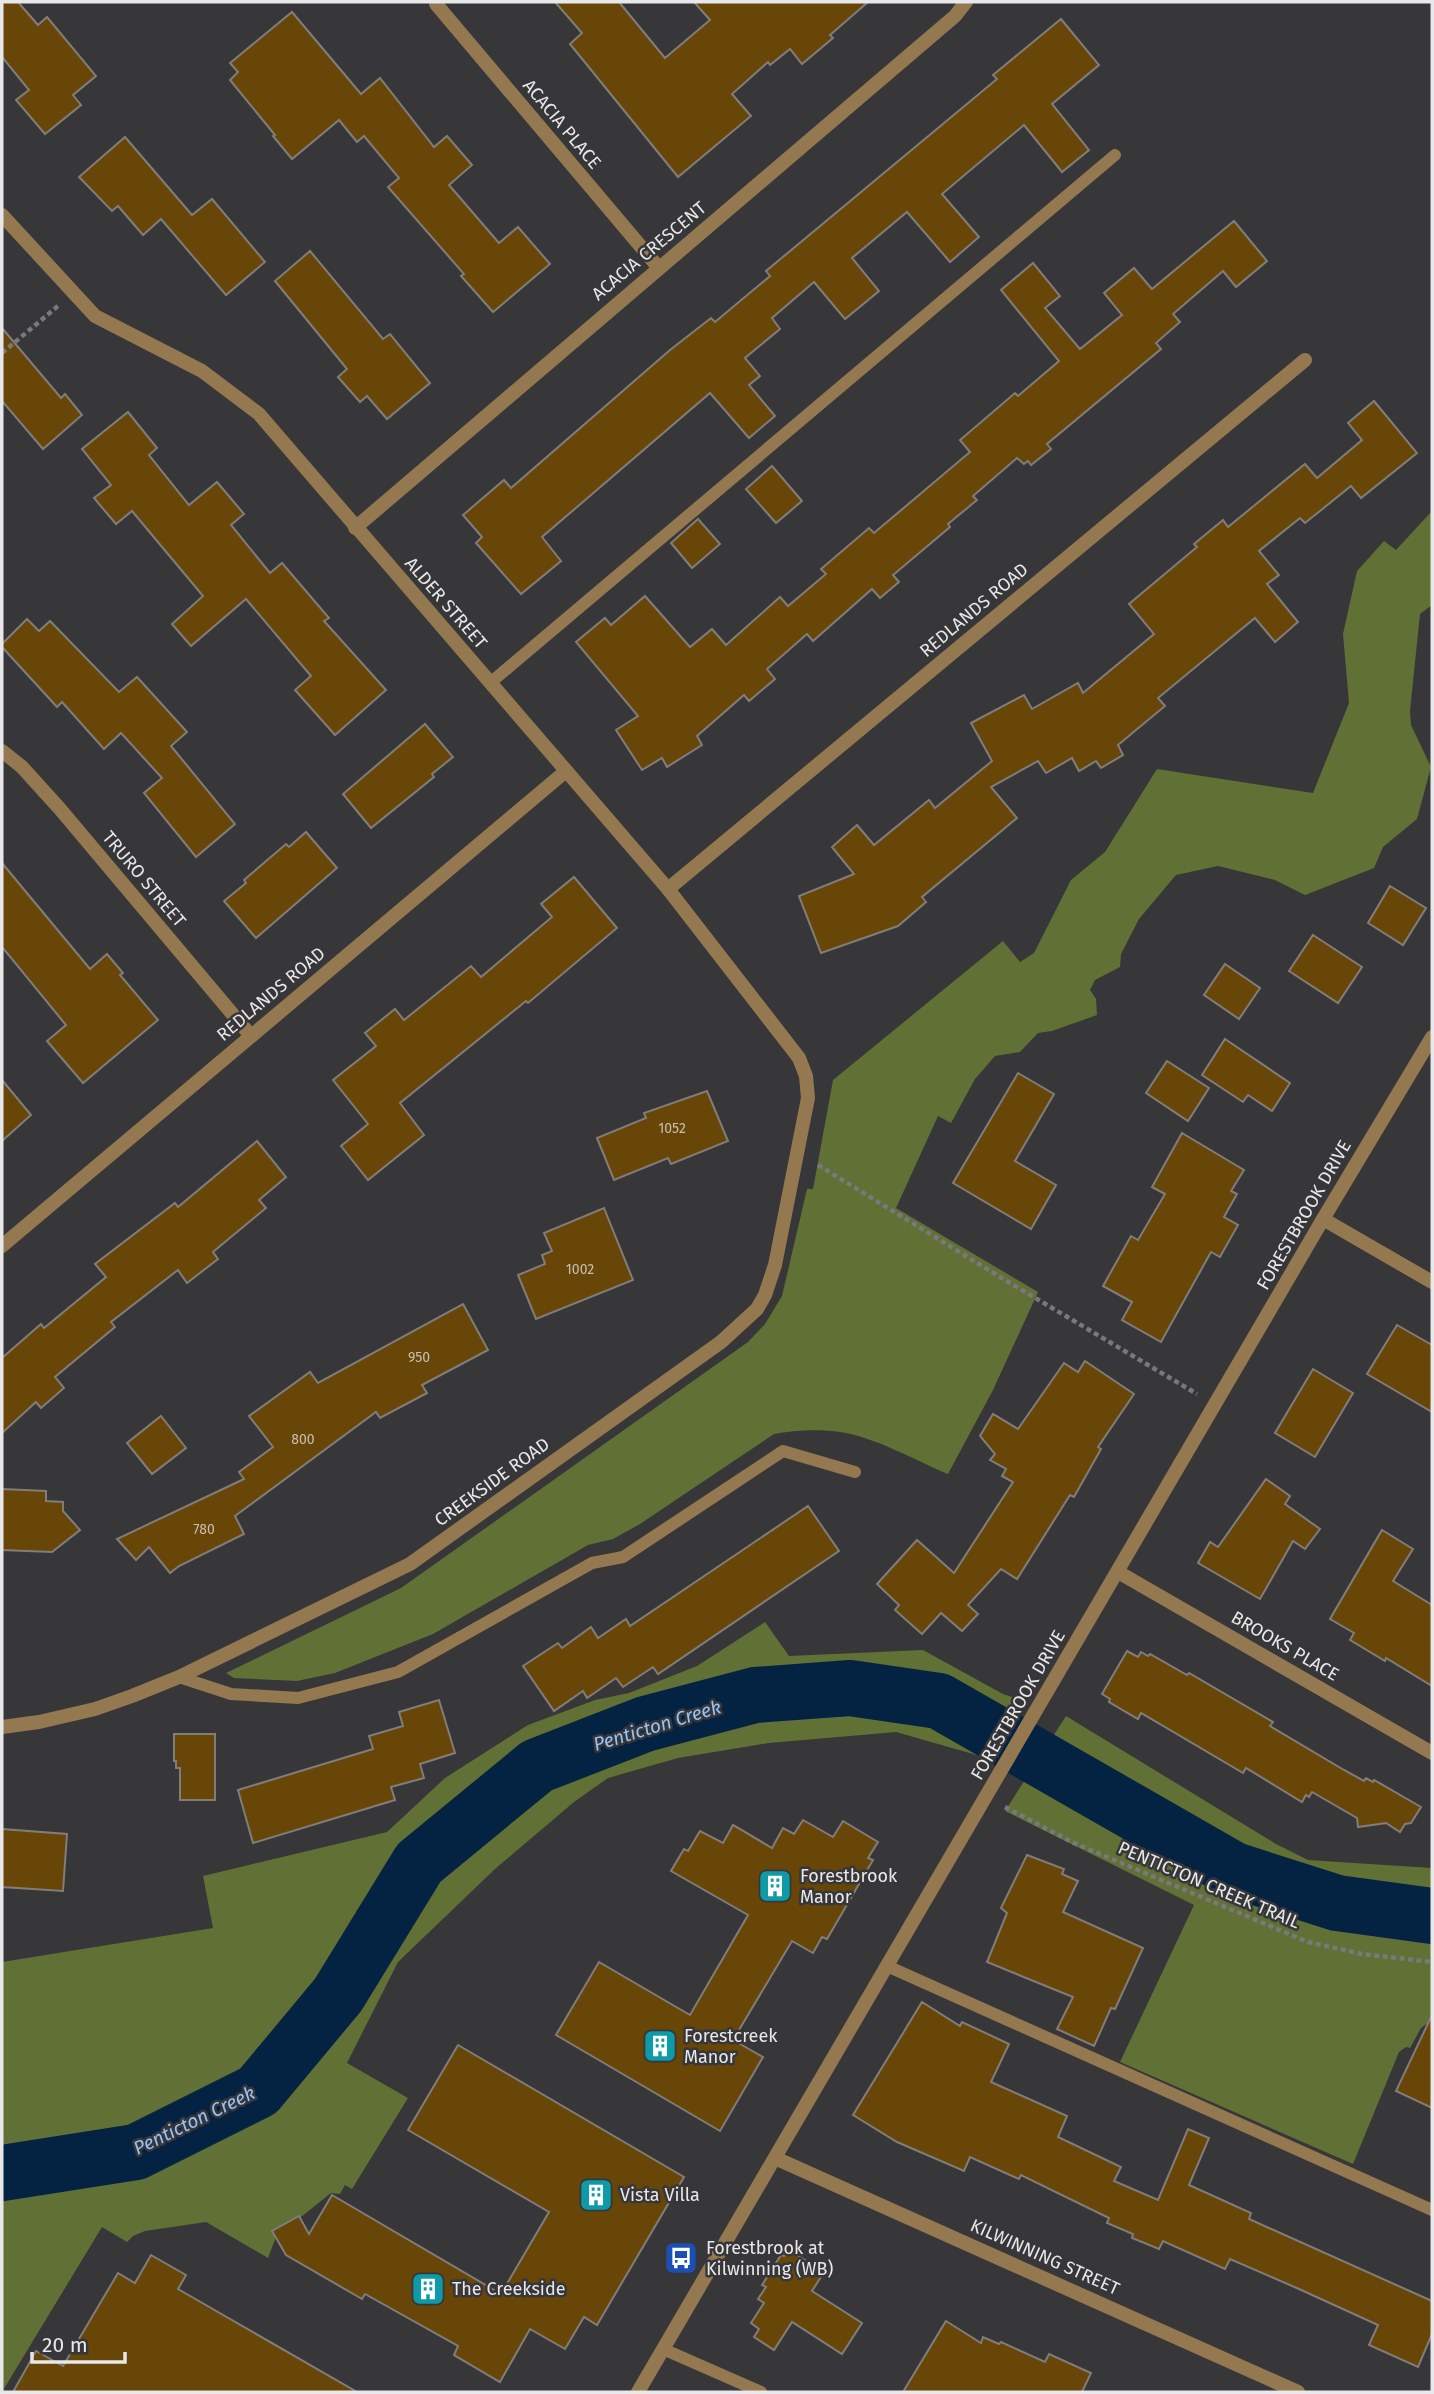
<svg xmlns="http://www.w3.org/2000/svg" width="1434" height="2394" font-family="'Fira Sans',sans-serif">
<rect width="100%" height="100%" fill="#373639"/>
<g fill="#617035">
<path d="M1432,511V605L1420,614L1410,711L1411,725L1431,767L1417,819L1383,847L1374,868L1305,895L1275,880L1218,866L1176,875L1139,919L1121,954L1120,967L1095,980L1090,990L1096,999L1097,1015L1052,1031L1038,1033L1020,1052L995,1056L975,1079L951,1123L938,1116L896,1208L1038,1292L993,1390L948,1474C917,1461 872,1436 840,1432C819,1429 794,1430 774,1434L640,1524L613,1539L588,1545L433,1634L335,1673L297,1681L234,1678L226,1673L401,1588L748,1342L765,1324L782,1296L807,1189H813L833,1080L1003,941L1020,962L1034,953L1071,880L1105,852L1157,769L1313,793L1349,703L1343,634L1357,571L1384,541L1396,550Z"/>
<polygon points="765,1622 789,1656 923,1650 1003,1694 1015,1698 980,1756 896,1732 769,1743 678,1758 608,1778 574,1802 495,1869 398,1962 347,2063 408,2098 352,2189 345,2185 340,2194 331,2193 276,2237 268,2258 206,2222 145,2231 133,2236 127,2242 102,2227 2,2392 2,1962 213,1928 203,1876 387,1832 445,1778 528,1725 595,1700 629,1693 697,1666"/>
<polygon points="1066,1716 1276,1844 1308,1860 1432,1868 1432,2020 1421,2028 1410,2048 1406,2047 1399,2052 1353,2164 1120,2062 1194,1905 1005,1811"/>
</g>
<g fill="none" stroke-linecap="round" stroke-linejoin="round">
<polyline stroke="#042241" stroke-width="56" points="2,2173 136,2152 258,2091 338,1995 419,1863 537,1766 645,1724 755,1695 850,1688 939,1701 1234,1870 1337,1903 1432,1916"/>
</g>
<g fill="#684608" stroke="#807d7a" stroke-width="2">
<polygon points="2,2 18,2 38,25 47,17 96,76 73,95 81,105 45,134 16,100 29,90 2,57"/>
<polygon points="555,2 619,2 665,58 710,20 694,2 868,2 830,35 833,38 802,64 790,49 770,65 768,62 732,94 751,116 678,177 570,44 582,33"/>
<polygon points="292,12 361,94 380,78 434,147 447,136 472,165 449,185 499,243 518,227 550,264 493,312 461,276 464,274 388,187 399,178 364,136 357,142 339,120 292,159 273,136 275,135 230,80 238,72 230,63"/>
<polygon points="1061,19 1099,65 1052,104 1089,150 1062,172 1024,125 942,194 979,237 950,262 907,212 852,258 879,291 845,319 814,282 772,318 780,329 745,358 760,376 749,385 775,416 749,438 710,393 542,537 561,561 521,594 476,543 482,537 463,515 504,480 511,488 670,350 711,318 715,322 770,276 766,271 997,79 993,75"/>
<polygon points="125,137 192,215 212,199 265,262 226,295 161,219 143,235 118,206 112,211 79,177"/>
<polygon points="1234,221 1267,261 1236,287 1223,271 1173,314 1180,322 1156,343 1161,349 1047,444 1051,449 1031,465 1028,461 1024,464 1017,458 973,496 977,500 948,524 950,527 893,575 899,582 880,598 872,589 813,641 807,634 767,669 775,679 749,701 744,695 697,736 702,745 667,767 662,758 642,770 616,730 638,716 576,642 605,618 611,625 645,596 690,647 712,629 726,645 780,597 788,606 826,574 821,569 869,528 874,533 970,452 960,440 1015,393 1018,396 1059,361 1001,290 1033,263 1060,296 1045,308 1080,349 1122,315 1104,293 1134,268 1152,289"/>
<polygon points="310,251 383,339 390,334 430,383 387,419 367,396 360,402 338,377 347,369 275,281"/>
<polygon points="2,328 61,398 65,394 82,415 43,449 2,401"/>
<polygon points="1374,401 1417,453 1361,498 1351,486 1305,523 1300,518 1259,551 1279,575 1267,584 1298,622 1275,642 1255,618 1158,698 1165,706 1118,745 1123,755 1101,768 1096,761 1079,771 1072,758 1046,773 1038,761 991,787 1017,818 922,897 926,902 898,926 821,953 799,896 854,874 832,847 857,825 874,845 929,800 935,808 992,761 971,723 1024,695 1032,709 1078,683 1083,693 1154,634 1129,604 1197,547 1194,544 1223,520 1228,527 1305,464 1317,478 1362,440 1348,423"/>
<polygon points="128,412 157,448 149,455 189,505 217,482 244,514 231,525 270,573 282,563 329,618 324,621 386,690 335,735 295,690 311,676 246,599 191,646 172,624 203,596 132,511 116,524 94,498 111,485 82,449"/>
<polygon points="772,466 802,501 776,523 746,489"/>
<polygon points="698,519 720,544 692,568 671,543"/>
<polygon points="27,619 39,631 50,621 119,692 137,677 187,732 171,746 235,824 196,857 144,793 162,778 121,733 104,749 62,702 57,707 2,647 2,644"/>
<polygon points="425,724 453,757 432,774 434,777 371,828 343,794"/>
<polygon points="306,832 337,868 256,938 224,901 246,883 244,880 286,844 289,847"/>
<polygon points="2,863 90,969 107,954 123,973 120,975 158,1020 83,1083 47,1041 66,1025 2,947"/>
<polygon points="574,877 617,928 528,1003 526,1001 400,1103 424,1135 368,1180 341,1146 368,1124 333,1080 376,1046 365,1033 395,1009 404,1020 471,966 481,977 552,917 541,904"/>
<polygon points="1390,886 1426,908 1403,945 1368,923"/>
<polygon points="1313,935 1362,967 1338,1003 1289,971"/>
<polygon points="1225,964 1260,988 1239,1019 1204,995"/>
<polygon points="1225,1039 1290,1083 1272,1111 1248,1095 1243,1102 1202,1075"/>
<polygon points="1167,1061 1209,1088 1188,1121 1146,1093"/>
<polygon points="1018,1073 1054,1094 1015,1161 1056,1185 1031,1229 953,1183"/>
<polygon points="2,1080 31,1115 2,1141"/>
<polygon points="707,1091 728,1141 671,1164 668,1158 614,1180 597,1138 646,1118 644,1113"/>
<polygon points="1182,1133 1244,1170 1231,1191 1237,1194 1224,1217 1238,1225 1220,1257 1211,1252 1161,1342 1122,1320 1132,1302 1103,1286 1131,1236 1138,1240 1165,1194 1152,1187"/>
<polygon points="257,1141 286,1177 259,1200 266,1208 213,1252 218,1259 187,1283 178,1270 111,1322 115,1327 55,1377 64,1388 41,1408 36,1402 2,1433 2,1358 41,1324 44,1328 106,1277 95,1264 175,1203 178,1207"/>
<polygon points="604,1208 633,1280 536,1319 518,1275 545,1264 542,1255 552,1251 544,1233"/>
<polygon points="463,1304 488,1350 422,1385 427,1393 380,1418 376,1412 235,1516 244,1534 179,1566 170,1573 149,1547 136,1560 117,1539 244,1479 239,1472 273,1447 249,1416 310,1372 318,1383"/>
<polygon points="1397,1325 1432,1345 1432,1412 1367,1374"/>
<polygon points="1085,1361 1134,1394 1098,1447 1101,1449 1074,1497 1070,1495 1017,1579 1001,1569 968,1605 978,1614 962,1631 941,1613 922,1634 895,1610 899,1605 877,1584 917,1540 954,1573 1013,1482 1002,1476 1006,1469 990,1460 995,1454 980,1436 993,1414 1018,1429 1064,1363 1078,1372"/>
<polygon points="1313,1369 1353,1393 1315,1457 1275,1433"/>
<polygon points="161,1416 186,1448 152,1474 127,1443"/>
<polygon points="1266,1479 1290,1496 1285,1504 1320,1529 1305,1549 1293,1541 1260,1599 1198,1563 1210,1542 1218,1547"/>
<polygon points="2,1489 46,1491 46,1501 63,1502 63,1511 80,1530 52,1552 2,1550"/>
<polygon points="808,1506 839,1551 658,1674 653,1667 623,1687 616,1678 587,1698 583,1691 554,1711 523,1666 558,1643 562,1648 591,1627 598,1638 626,1619 630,1626"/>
<polygon points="1382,1530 1413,1549 1393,1581 1432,1605 1432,1686 1386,1658 1385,1661 1350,1640 1354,1633 1330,1619"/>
<polygon points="1127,1651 1138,1657 1141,1652 1148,1656 1150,1654 1187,1675 1189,1673 1273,1722 1270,1726 1344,1770 1364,1781 1366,1778 1373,1782 1374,1780 1421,1807 1411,1823 1405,1824 1400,1832 1386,1823 1358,1827 1357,1818 1312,1792 1309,1797 1306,1795 1302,1802 1246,1768 1243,1773 1141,1713 1138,1719 1109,1702 1110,1699 1102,1694"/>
<polygon points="439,1700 455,1753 420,1764 424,1778 391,1787 395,1800 253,1843 238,1790 373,1749 369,1736 403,1726 399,1712"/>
<polygon points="174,1734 215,1734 215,1800 180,1800 180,1768 176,1768 176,1761 174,1761"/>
<polygon points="803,1820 833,1837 843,1821 878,1842 868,1858 873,1860 827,1939 822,1937 813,1953 792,1941 733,2040 763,2057 720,2131 556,2035 599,1962 690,2015 748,1915 671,1871 684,1849 688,1851 700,1831 723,1843 733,1825 772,1848 783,1828 794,1834"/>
<polygon points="2,1829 67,1834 63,1891 2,1887"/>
<polygon points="1027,1855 1064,1869 1062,1874 1078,1881 1063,1912 1143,1948 1115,2009 1111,2008 1094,2046 1057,2029 1073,1997 987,1962 1007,1913 1001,1908"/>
<polygon points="922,2002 960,2026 962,2022 1009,2044 991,2082 1067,2116 1058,2137 1121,2167 1114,2181 1158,2200 1188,2129 1209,2138 1189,2185 1251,2213 1249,2219 1432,2301 1432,2334 1418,2367 1369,2345 1378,2325 1299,2289 1230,2259 1225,2269 1163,2241 1159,2249 1132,2238 1133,2234 1107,2223 1109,2218 1021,2175 1019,2179 970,2157 964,2171 897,2142 853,2115"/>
<polygon points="1432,2015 1432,2108 1396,2091"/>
<polygon points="458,2045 684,2177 597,2325 584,2317 565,2349 530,2329 500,2382 454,2355 458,2346 365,2294 362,2299 286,2255 272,2231 299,2216 309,2234 332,2195 501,2294 549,2212 408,2130"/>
<polygon points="789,2250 824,2272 812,2291 862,2323 842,2354 792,2322 774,2350 754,2337 759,2329 751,2323 764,2303 758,2299 766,2287 762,2285 781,2255 784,2256"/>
<polygon points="151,2255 186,2275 178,2289 357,2392 13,2392 36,2351 63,2366 118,2273 135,2283"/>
<polygon points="946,2321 981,2343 983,2337 999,2344 1001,2342 1045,2362 1049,2354 1091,2373 1082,2392 903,2392"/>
</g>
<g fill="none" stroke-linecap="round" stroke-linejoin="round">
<g stroke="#79787b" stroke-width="4.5" stroke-dasharray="5 3.5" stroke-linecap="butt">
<polyline points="2,353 58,306"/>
<polyline points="818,1165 1000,1277 1197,1394"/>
<polyline points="1005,1807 1074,1843 1308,1942 1362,1954 1432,1962"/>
</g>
<g stroke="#947850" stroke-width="12">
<polyline points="490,683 1115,155"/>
<polyline points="179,1677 231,1694 298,1698 398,1672 592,1563 623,1557 783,1451 855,1472"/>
<polyline points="887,1966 1432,2210"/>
<polyline points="663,2349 761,2392"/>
</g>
<g stroke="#947850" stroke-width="14">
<polyline points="436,4 659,268"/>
<polyline points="2,215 95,316 202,371 259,414 668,889 799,1058 806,1076 808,1098 775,1265 765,1295 757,1309 721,1342 410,1564 179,1677 132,1696 95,1709 39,1722 2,1727"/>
<polyline points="355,528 955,16 966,2"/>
<polyline points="2,751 22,767 60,809 251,1036"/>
<polyline points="668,889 1305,360"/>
<polyline points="1323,1219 1432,1282"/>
<polyline points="2,1246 566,771"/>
<polyline points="1118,1572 1432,1753"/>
<polyline points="775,2158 1298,2392"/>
<polyline points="638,2392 1323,1219 1432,1037"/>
</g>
</g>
<defs>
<symbol id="building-square" viewBox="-11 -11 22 22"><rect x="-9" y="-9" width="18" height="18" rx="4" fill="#0f9aa8" stroke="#373639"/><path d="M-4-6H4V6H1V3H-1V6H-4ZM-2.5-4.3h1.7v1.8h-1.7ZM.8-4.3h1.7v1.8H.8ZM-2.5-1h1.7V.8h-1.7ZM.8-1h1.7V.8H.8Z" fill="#fff"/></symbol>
<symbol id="bus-square" viewBox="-11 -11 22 22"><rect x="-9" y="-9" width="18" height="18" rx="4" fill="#1a4fb4" stroke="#373639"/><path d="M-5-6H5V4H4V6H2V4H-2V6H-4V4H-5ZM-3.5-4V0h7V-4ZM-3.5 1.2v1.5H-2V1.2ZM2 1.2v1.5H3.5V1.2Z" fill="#fff"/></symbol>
</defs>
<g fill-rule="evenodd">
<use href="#building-square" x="756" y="1867" width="38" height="38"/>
<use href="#building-square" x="641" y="2027" width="38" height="38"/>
<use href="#building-square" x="577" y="2176" width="38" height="38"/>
<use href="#bus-square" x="662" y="2239" width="38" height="38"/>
<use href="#building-square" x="409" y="2270" width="38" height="38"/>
</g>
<g text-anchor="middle" stroke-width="5" stroke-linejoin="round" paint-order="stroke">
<g font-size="14" fill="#c8bfb2">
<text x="672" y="1133">1052</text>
<text x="580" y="1274">1002</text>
<text x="419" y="1362">950</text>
<text x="303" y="1444">800</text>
<text x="204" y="1534">780</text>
</g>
<g font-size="18" fill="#e8e7ea" stroke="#373639">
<text transform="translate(562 124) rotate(50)" y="6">ACACIA PLACE</text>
<text transform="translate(649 251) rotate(-40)" y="6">ACACIA CRESCENT</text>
<text transform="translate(446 603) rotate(49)" y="6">ALDER STREET</text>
<text transform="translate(974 610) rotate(-40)" y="6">REDLANDS ROAD</text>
<text transform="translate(144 879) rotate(50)" y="6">TRURO STREET</text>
<text transform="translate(271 994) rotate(-40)" y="6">REDLANDS ROAD</text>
<text transform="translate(1304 1215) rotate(-60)" y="6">FORESTBROOK DRIVE</text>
<text transform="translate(492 1482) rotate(-36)" y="6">CREEKSIDE ROAD</text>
<text transform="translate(1285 1646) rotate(30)" y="6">BROOKS PLACE</text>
<text transform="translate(1018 1705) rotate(-60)" y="6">FORESTBROOK DRIVE</text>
<text transform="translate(1209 1885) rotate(23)" y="6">PENTICTON CREEK TRAIL</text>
<text transform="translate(1045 2257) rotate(24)" y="6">KILWINNING STREET</text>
</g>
<g font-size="18" fill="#e8e7ea" stroke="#373639" text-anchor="start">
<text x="800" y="1882">Forestbrook<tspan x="800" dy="21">Manor</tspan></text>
<text x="684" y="2042">Forestcreek<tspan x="684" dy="21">Manor</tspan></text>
<text x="620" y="2201">Vista Villa</text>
<text x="706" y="2254">Forestbrook at<tspan x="706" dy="21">Kilwinning (WB)</tspan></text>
<text x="452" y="2295">The Creekside</text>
</g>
<g font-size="19" font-style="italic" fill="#95c4fb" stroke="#373639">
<text transform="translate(657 1725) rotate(-17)" y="7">Penticton Creek</text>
<text transform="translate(194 2120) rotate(-26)" y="7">Penticton Creek</text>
</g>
</g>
<rect width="1434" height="2394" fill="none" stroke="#e8e7ea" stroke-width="7"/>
<path d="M32 2352v10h93v-10" fill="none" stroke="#e8e7ea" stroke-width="3.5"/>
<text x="42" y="2352" font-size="21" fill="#e8e7ea" stroke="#373639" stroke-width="5" paint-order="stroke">20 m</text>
</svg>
